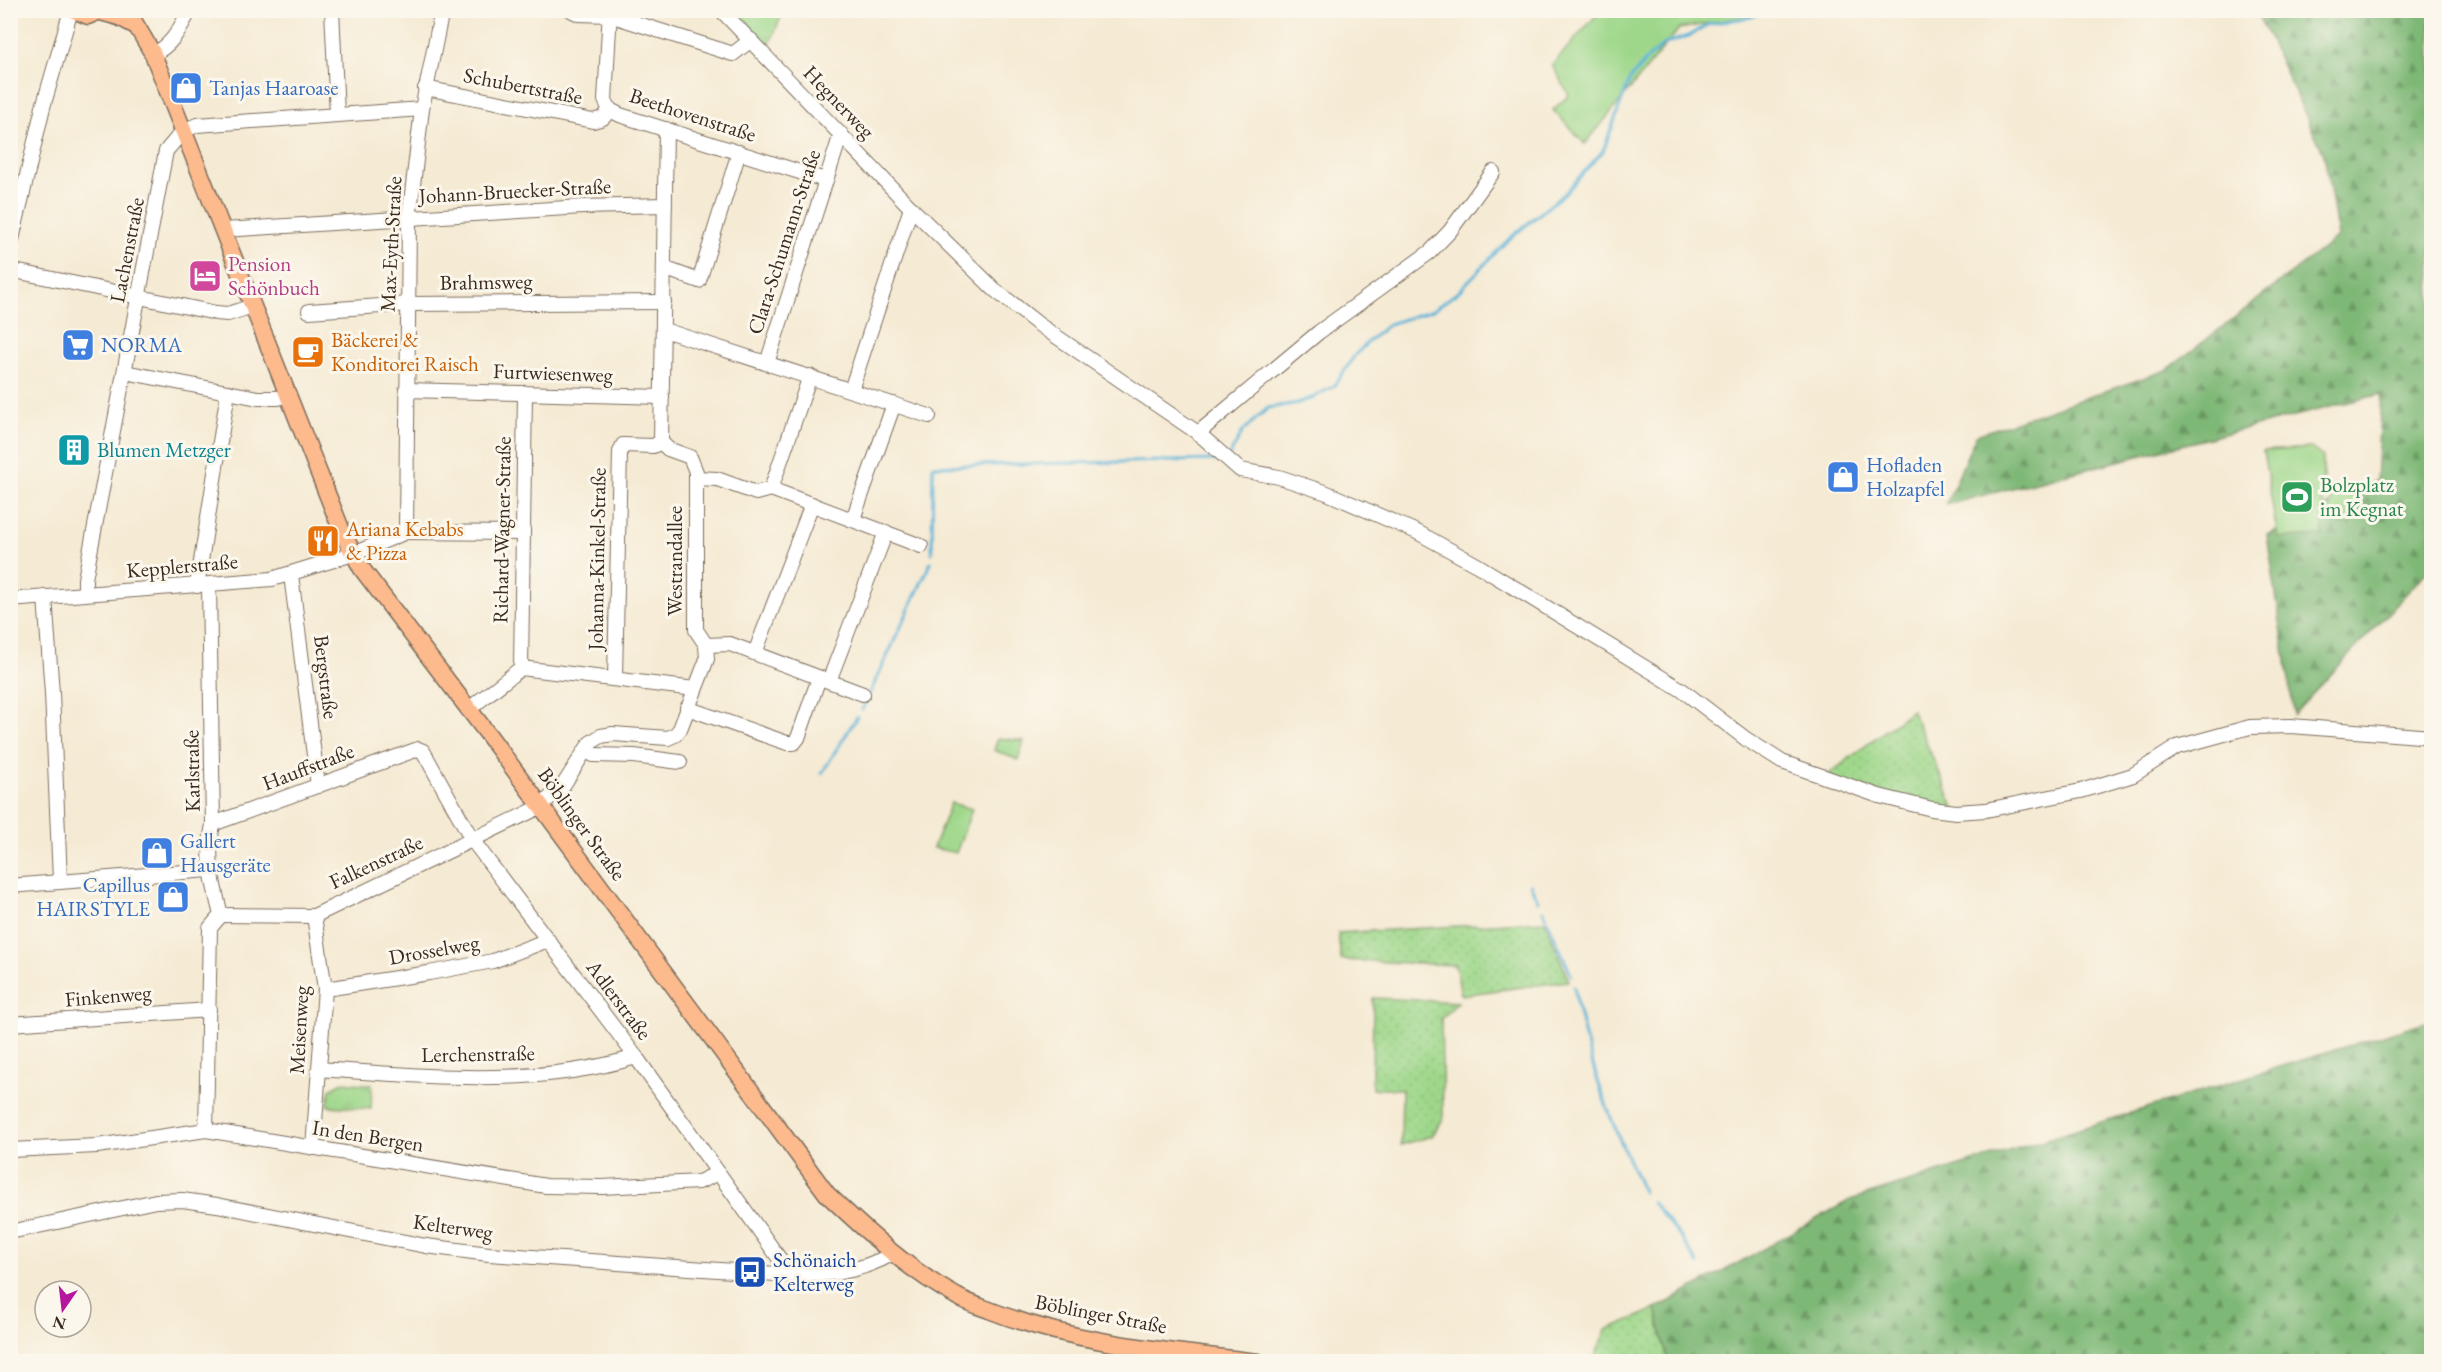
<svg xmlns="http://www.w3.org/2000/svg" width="2442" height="1372" font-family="'EB Garamond',serif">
<defs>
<pattern id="grass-dots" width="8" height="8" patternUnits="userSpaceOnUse" patternTransform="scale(1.5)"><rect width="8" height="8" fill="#9ed78a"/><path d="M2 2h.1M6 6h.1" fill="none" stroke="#89b977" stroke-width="1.8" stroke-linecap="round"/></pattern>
<pattern id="forest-firs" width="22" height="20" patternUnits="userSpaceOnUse" patternTransform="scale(1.5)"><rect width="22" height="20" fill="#7eb876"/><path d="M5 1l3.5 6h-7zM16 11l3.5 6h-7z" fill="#689660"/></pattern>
<pattern id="park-tufts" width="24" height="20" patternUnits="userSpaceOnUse" patternTransform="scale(1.5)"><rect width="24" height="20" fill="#9ed78a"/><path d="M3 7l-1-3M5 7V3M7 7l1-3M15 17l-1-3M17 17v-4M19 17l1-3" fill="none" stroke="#89b977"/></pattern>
</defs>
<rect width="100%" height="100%" fill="#fbf7ec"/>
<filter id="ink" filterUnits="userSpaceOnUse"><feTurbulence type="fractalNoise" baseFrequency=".0167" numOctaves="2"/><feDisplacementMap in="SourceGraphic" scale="12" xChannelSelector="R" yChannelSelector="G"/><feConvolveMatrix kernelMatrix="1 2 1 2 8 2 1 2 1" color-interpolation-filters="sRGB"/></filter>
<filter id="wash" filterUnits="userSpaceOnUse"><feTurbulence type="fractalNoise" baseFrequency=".008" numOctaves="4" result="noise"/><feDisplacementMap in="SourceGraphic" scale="24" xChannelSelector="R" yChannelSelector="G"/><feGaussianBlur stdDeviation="1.35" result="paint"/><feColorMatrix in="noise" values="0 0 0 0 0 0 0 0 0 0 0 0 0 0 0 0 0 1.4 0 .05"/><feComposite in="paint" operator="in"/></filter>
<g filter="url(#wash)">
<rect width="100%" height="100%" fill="#f5ead3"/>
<g fill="url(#grass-dots)" stroke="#6c8054" stroke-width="1.5">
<polygon points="1912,710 1956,812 1824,778"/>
<polygon points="1545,921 1569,981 1461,995 1455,965 1341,960 1338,933"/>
<polygon points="1373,998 1458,1002 1441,1019 1443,1119 1432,1136 1401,1145 1402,1089 1372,1089"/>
<polygon points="1656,1309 1668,1361 1593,1362 1606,1330"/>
</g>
<g fill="url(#forest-firs)" stroke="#5c714a" stroke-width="1.5">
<polygon points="2256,11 2431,11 2431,567 2294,714 2267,535 2376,481 2381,394 1946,505 1976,435 2167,370 2338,237 2324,154"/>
<polygon points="2431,1020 2431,1352 2403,1362 1668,1361 1656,1309 1850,1200"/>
</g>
<g fill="url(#park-tufts)" stroke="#6c8054" stroke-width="1.5">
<polygon points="733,11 782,11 783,12 769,46"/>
<polygon points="2332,486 2360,494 2350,525 2329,519"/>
<polygon points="343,1082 372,1085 371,1109 328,1106 330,1089"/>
</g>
<g fill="#9ed78a" stroke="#6c8054" stroke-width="1.5">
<polygon points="1601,10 1761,10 1761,11 1754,15 1679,29 1585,144 1553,110 1569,95 1552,65"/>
<polygon points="2311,448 2323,457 2323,536 2278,538 2263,451"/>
<polygon points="998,738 1024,741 1018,760 994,750"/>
<polygon points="951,803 972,809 956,853 933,848"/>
</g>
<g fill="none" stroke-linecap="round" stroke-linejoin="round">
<g stroke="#5ab2d7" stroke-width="3">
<polyline points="1230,455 1243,431 1268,408 1298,403 1314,397 1334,386 1355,355 1371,339 1389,324 1433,310 1458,292 1508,240 1566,192 1603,151 1630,79 1649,57 1665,44 1691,35 1709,24 1752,17 1763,10"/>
<polyline points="932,553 933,466 1220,460"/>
<polyline points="862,710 931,562"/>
<polyline points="822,773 857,717"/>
<polyline points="1530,884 1538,901"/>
<polyline points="1543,910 1571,975"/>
<path d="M1574,987C1585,1046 1602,1100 1626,1154C1632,1167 1637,1180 1643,1192"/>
<polyline points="1652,1202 1682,1239 1698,1264"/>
</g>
</g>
</g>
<g filter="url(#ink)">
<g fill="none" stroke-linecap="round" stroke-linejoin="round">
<defs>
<g id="minor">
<polyline points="332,10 337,114"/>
<polyline points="571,10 579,14 610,15 733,54 751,40"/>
<polyline points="610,10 605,100 610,110 620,115 825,180"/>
<polyline points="721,10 911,208 995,290 1038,324 1198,433 1240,470 1279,477 1327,493 1417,532 1477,565 1682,690 1746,739 1782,762 1879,796 1932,809 1956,812 1986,810 2081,791 2133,775 2177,747 2250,727 2291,726 2432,737"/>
<path d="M153,54C172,46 180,28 190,10"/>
<polyline points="425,88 593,121 603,118 610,110"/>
<polyline points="224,230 582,207 665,205"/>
<polyline points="10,248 43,107 71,10"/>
<polyline points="664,268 699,281 739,152"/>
<polyline points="10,270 216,313 228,314 253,306"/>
<polyline points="309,311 409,304 664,302"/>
<polyline points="664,330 929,416"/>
<polyline points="767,363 841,134"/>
<polyline points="125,372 258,398 278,398 289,395"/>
<polyline points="406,390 662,397"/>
<polyline points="851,390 911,208"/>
<polyline points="1198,433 1319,332 1430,252 1450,231 1493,172"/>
<polyline points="661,442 666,129"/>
<polyline points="696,478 717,479 756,493 771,489 921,546"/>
<polyline points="771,489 810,376"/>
<polyline points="853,519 894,404"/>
<polyline points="406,532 523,533"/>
<polyline points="291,575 318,786"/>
<polyline points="197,586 228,392"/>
<polyline points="85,594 85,579 166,151 183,131 197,125 422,109"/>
<polyline points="45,597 52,693 60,880"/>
<polyline points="10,600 272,579 353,554 406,532 409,219 422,109 442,10"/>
<polyline points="706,645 730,644 863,694"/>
<polyline points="755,653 812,504"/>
<polyline points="521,668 525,393"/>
<polyline points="615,678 620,452 623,445 653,446 661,442"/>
<polyline points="829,681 886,532"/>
<polyline points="687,708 787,743 794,743 798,738 819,678"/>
<polyline points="468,710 521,668 695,689"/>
<polyline points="593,755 634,756 680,762"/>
<polyline points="213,824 418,749 423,751 473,841 636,1057 791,1275"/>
<polyline points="10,886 209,870"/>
<polyline points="221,915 314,916 540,807 564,784 590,743 601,736 613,734 668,738 675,735 680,729 707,659 706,645 696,630 696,472 690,457 668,449 661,442"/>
<polyline points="325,989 429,973 493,961 548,940"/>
<polyline points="10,1024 209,1010"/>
<path d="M319,1069C425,1076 533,1088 636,1057"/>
<path d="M206,1130L210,928L221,915C213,884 206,856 213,824L209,586"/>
<polyline points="313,1148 325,989 314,916"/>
<polyline points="10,1150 97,1146 206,1130 546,1186 602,1187 699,1182 718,1173"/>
<path d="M10,1232L156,1201L182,1200L217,1205L426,1246L489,1254L791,1275C829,1275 858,1273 892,1254"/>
</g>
<g id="major">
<polyline points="74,10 88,16 102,10"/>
<path d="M124,10L133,20L153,54L343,534L362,569L490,737L827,1194C867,1232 907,1269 956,1296C966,1302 978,1306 989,1310C1075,1344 1168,1351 1258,1362"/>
<polyline points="101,12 119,17 134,25"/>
</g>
</defs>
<use href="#minor" stroke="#7c6d5d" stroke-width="16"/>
<use href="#major" stroke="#7c6d5d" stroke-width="19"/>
<use href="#minor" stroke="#fff" stroke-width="14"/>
<use href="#major" stroke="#fcba8d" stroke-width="16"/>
</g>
</g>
<defs>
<symbol id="shop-square" viewBox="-11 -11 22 22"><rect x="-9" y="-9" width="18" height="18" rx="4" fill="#3f7fe0" stroke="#fbf7ec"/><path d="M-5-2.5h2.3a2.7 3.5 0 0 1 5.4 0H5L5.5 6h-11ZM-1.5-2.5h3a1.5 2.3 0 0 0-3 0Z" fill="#fff"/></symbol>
<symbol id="hotel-square" viewBox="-11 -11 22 22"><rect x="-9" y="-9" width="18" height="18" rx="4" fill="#d1479c" stroke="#fbf7ec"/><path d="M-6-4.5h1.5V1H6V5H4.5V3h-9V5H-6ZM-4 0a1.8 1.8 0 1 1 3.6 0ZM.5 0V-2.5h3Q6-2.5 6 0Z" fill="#fff"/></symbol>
<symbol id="supermarket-square" viewBox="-11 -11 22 22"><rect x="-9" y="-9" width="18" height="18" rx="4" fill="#3f7fe0" stroke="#fbf7ec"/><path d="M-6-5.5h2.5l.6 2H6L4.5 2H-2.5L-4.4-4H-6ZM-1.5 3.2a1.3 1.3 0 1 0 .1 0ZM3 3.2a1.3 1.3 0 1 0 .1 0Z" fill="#fff"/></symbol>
<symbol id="cafe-square" viewBox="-11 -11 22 22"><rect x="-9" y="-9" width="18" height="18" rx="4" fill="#e8710a" stroke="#fbf7ec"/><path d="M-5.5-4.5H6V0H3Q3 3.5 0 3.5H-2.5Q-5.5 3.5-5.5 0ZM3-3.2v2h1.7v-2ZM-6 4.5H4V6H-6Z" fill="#fff"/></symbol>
<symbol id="building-square" viewBox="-11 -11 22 22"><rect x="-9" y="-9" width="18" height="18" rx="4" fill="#0f9aa8" stroke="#fbf7ec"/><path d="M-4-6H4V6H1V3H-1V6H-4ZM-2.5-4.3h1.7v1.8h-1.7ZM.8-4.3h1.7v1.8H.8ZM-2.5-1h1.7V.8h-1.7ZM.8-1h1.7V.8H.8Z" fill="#fff"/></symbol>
<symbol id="stadium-square" viewBox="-11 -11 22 22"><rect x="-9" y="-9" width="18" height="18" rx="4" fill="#2e9e5b" stroke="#fbf7ec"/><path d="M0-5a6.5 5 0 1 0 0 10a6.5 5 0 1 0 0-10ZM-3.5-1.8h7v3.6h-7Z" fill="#fff"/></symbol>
<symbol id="restaurant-square" viewBox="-11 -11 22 22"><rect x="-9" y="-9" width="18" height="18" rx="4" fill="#e8710a" stroke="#fbf7ec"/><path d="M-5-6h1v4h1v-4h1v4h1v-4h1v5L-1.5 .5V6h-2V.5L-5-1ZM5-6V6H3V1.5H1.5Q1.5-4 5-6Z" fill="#fff"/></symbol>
<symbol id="bus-square" viewBox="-11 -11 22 22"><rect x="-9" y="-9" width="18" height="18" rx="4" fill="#1a4fb4" stroke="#fbf7ec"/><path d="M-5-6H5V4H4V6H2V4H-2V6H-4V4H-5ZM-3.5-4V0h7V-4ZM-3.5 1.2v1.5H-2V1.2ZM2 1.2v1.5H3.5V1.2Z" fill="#fff"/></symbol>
</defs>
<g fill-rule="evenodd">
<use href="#shop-square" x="167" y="69" width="38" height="38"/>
<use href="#hotel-square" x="186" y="257" width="38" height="38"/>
<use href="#supermarket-square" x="59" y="326" width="38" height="38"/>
<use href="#cafe-square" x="289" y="333" width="38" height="38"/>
<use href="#building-square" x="55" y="431" width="38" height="38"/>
<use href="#shop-square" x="1824" y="458" width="38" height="38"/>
<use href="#stadium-square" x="2278" y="478" width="38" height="38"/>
<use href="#restaurant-square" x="304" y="522" width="38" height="38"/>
<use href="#shop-square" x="138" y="834" width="38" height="38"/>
<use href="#shop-square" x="154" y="878" width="38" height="38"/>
<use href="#bus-square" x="731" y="1253" width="38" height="38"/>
</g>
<g text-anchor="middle" stroke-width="6" stroke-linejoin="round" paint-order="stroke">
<g font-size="21" fill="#3b2a1e" stroke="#fbf7ec">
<text transform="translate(523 86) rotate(11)" y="7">Schubertstraße</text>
<text transform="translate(839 102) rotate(46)" y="7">Hegnerweg</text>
<text transform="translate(693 115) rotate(18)" y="7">Beethovenstraße</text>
<text transform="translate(515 191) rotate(-3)" y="7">Johann-Bruecker-Straße</text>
<text transform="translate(784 242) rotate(-72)" y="7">Clara-Schumann-Straße</text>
<text transform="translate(391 244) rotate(-87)" y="7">Max-Eyth-Straße</text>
<text transform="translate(127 250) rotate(-79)" y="7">Lachenstraße</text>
<text transform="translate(486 282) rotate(-1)" y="7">Brahmsweg</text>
<text transform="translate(553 373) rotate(2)" y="7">Furtwiesenweg</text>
<text transform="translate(502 530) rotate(-89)" y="7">Richard-Wagner-Straße</text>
<text transform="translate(597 559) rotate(-89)" y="7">Johanna-Kinkel-Straße</text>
<text transform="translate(675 561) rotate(-90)" y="7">Westrandallee</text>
<text transform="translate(182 566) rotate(-5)" y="7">Kepplerstraße</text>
<text transform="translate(326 677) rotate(83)" y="7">Bergstraße</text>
<text transform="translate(308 767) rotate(-21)" y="7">Hauffstraße</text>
<text transform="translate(192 771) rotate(-91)" y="7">Karlstraße</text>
<text transform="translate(582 824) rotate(54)" y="7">Böblinger Straße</text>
<text transform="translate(376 862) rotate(-25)" y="7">Falkenstraße</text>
<text transform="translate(434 950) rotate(-10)" y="7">Drosselweg</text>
<text transform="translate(108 996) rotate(-5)" y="7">Finkenweg</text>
<text transform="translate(619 1000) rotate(53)" y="7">Adlerstraße</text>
<text transform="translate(299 1030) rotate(-87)" y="7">Meisenweg</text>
<text transform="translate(478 1054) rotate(-1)" y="7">Lerchenstraße</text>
<text transform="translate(368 1136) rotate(9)" y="7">In den Bergen</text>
<text transform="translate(453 1227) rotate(8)" y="7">Kelterweg</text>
<text transform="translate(1101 1314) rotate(11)" y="7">Böblinger Straße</text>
</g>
<g font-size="21" fill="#366cbe" stroke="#fbf7ec" text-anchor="start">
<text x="209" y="95">Tanjas Haaroase</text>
<text x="101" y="352">NORMA</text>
<text x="1866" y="472">Hofladen<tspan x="1866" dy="24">Holzapfel</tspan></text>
<text x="180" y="848">Gallert<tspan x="180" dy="24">Hausgeräte</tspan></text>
<text x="150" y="892" text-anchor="end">Capillus<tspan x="150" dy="24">HAIRSTYLE</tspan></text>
</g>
<g font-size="21" fill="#b23c85" stroke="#fbf7ec" text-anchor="start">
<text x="228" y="271">Pension<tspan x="228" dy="24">Schönbuch</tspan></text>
</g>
<g font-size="21" fill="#c56008" stroke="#fbf7ec" text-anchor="start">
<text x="331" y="347">Bäckerei &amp;<tspan x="331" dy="24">Konditorei Raisch</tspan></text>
<text x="346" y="536">Ariana Kebabs<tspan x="346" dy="24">&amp; Pizza</tspan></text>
</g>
<g font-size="21" fill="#0d838f" stroke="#fbf7ec" text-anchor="start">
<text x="97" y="457">Blumen Metzger</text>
</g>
<g font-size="21" fill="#27864d" stroke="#fbf7ec" text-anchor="start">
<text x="2320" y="492">Bolzplatz<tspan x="2320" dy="24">im Kegnat</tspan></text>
</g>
<g font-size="21" fill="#164399" stroke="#fbf7ec" text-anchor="start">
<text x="773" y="1267">Schönaich<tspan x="773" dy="24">Kelterweg</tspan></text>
</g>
</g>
<rect width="2442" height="1372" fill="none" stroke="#fbf7ec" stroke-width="36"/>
<g transform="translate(63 1309) rotate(194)"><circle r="28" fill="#fbf7ec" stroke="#aea59a" stroke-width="1.5"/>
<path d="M0-4.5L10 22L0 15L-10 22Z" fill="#b5179e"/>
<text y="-9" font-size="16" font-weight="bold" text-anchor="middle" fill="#3b2a1e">N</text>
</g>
</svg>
